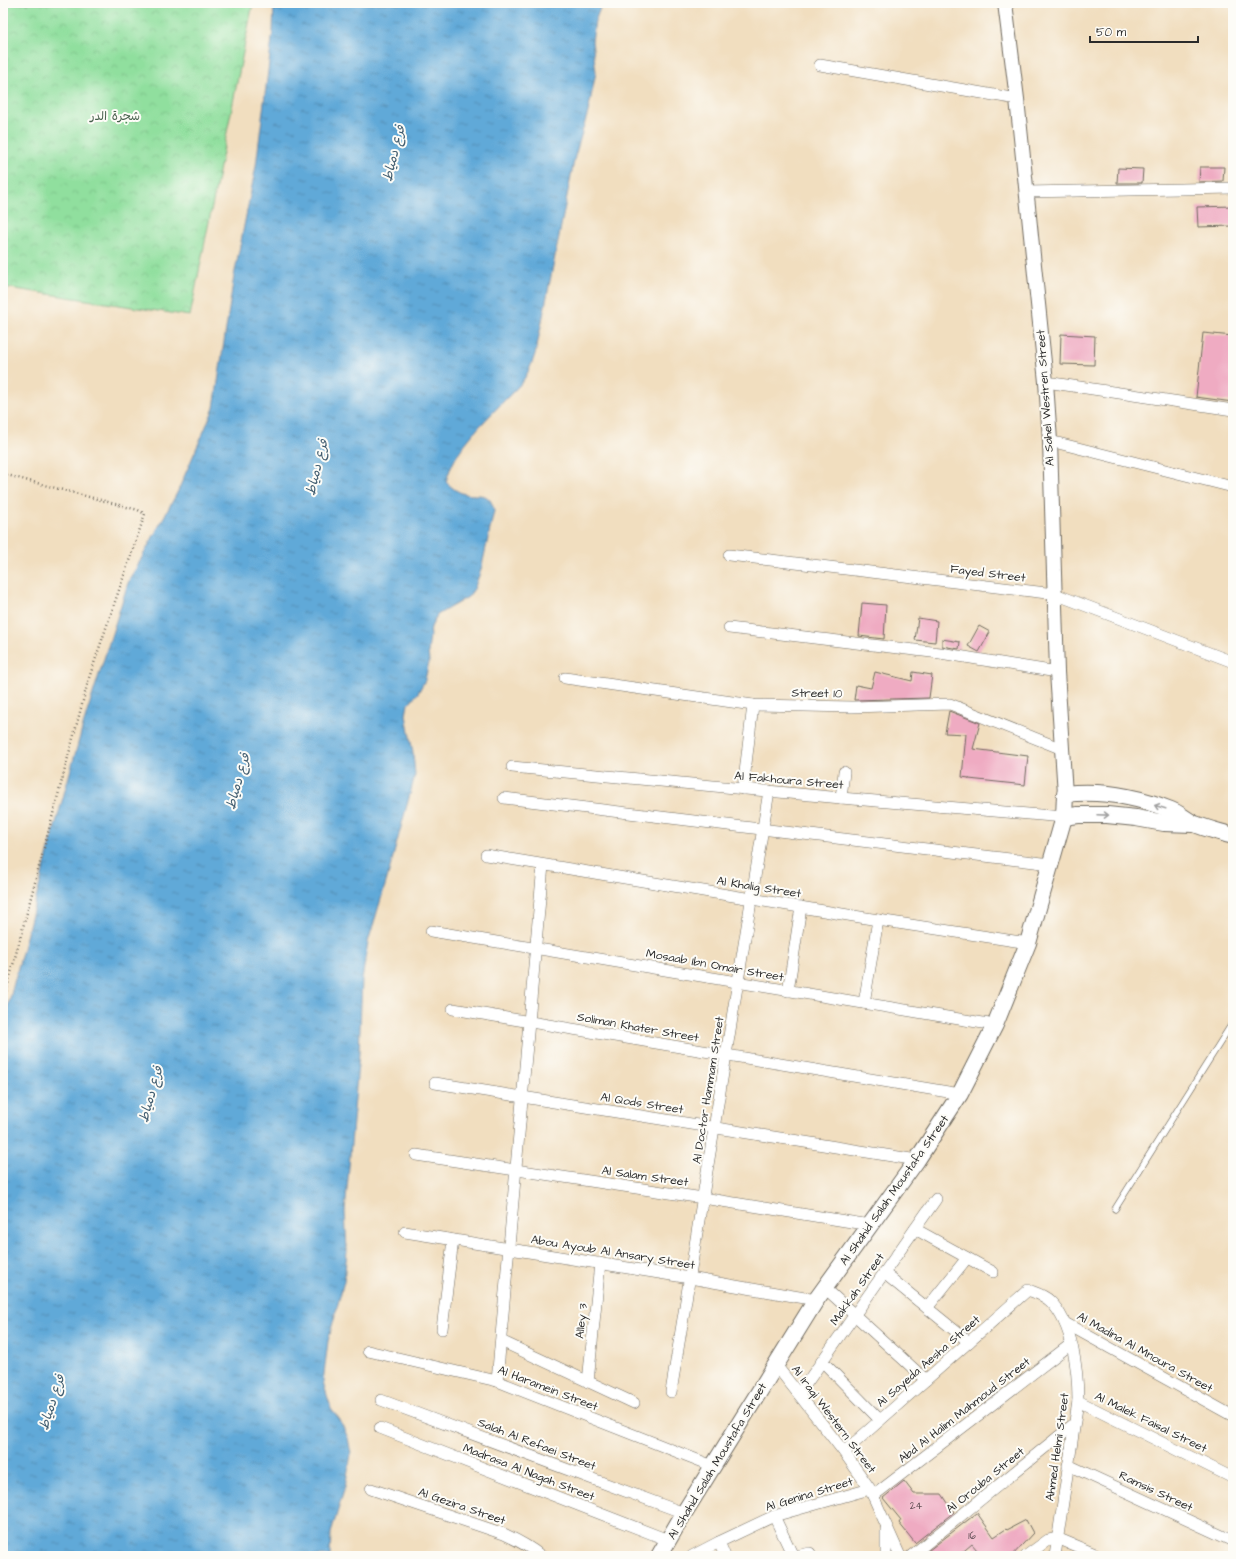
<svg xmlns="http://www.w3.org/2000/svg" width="1236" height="1559" font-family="'Architects Daughter','Playpen Sans Arabic',sans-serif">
<defs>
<pattern id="park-crowns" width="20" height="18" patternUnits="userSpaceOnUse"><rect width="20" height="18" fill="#90df9e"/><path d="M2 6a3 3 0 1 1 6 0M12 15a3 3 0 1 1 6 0" fill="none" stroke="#7cc088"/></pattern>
<pattern id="water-ripples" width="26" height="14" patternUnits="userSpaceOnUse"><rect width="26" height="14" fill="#61a9d8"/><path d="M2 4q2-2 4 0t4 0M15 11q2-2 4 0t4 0" fill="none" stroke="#508aaf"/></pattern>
</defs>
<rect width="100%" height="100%" fill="#fdfcf7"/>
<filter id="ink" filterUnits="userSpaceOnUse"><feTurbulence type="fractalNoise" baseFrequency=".025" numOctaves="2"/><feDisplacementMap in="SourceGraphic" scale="8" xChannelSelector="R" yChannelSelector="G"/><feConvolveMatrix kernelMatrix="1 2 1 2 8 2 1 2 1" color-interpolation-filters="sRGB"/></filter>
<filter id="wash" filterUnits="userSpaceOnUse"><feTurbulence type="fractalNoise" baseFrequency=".012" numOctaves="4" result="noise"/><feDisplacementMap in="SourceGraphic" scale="16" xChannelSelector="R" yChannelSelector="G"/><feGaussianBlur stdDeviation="0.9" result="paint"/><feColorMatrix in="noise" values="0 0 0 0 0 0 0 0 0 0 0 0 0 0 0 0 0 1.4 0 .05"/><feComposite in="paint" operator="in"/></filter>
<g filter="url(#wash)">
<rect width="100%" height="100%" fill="#f1debf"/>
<polygon fill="url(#park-crowns)" stroke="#5e8564" points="3,3 253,3 190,316 3,287"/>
<path fill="url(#water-ripples)" stroke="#466a82" d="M274,3H602L595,21L592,41L596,72L588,112L575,156L536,351C533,361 529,371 524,379C519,387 511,393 505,400C482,424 454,449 446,482C451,487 457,492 465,494C480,497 490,490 494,511L481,570L474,589L468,597L437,615L431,627L428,652L429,661L425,680L418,693L408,704L406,715L413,753L415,775L387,879L368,942L362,979L359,1053L345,1212L347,1251L344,1281L328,1341L323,1382L331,1408L340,1420L348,1438L351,1454L345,1487L331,1533L330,1556H3V1025L54,830L84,722L128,583L177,493L214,408L234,276L256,166L273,31Z"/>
<g id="blocks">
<g fill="#efabc2">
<polygon points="1200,167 1224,167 1223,181 1199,182"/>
<polygon points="1118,168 1143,169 1142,183 1117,183"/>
<polygon points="1233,206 1233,226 1198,227 1197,207"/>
<polygon points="1203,333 1233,336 1233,402 1196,397"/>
<polygon points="1061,334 1095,336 1094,365 1060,364"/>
<polygon points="862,603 886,605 884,639 859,636"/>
<polygon points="918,618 937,621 935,642 915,640"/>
<polygon points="979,626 990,632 979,652 968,646"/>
<polygon points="942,639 960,642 959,649 942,646"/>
<polygon points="875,672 912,681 913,672 932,675 929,698 854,700 856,685 871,688"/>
<polygon points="949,711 980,723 973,749 1028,756 1025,785 969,779 969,778 962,777 966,734 945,733"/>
<polygon points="904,1481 914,1494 942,1494 954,1512 915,1543 899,1523 901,1520 883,1498"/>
<polygon points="977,1513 994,1537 1006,1529 1007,1530 1026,1520 1033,1533 1012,1556 982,1556 972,1544 958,1556 926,1556 924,1554"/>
</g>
</g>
</g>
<g filter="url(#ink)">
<use href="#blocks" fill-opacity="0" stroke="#706a5f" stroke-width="1"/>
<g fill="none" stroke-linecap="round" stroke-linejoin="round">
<defs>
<polyline id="service" points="1115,1209 1233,1022"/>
<g id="minor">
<polyline points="820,65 1017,99"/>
<polyline points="1026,192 1233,188"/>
<polyline points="1046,382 1233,410"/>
<polyline points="1050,441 1233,487"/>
<polyline points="729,555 1055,594 1233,662"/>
<polyline points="729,628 940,653 1057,672"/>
<polyline points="565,678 753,705 852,707 950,704 1062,749"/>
<polyline points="512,767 841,798 1064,817"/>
<polyline points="743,789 753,705"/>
<polyline points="504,798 1051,864"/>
<polyline points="841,798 844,772"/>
<polyline points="486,855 878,920 1028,943"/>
<polyline points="431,931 995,1025"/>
<polyline points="788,991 801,907"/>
<polyline points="864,1003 878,920"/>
<polyline points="453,1009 960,1094"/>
<polyline points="435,1083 917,1160"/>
<polyline points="416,1155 703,1198 870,1225"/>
<polyline points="915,1229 993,1272"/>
<polyline points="405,1232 690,1278 816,1300"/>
<polyline points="884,1273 969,1342"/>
<polyline points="825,1288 926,1380"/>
<polyline points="927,1308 967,1258"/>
<polyline points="1065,1323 1233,1416"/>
<polyline points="442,1329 453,1240"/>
<polyline points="501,1341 634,1403"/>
<polyline points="368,1351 497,1381 713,1466"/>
<polyline points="822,1361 880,1420"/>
<polyline points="775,1364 844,1452 870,1489 900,1556"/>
<polyline points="497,1381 543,865"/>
<polyline points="588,1382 600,1263"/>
<polyline points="671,1392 769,791"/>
<polyline points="799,1394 936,1199"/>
<polyline points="381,1400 684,1513"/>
<polyline points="1078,1401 1233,1478"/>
<polyline points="380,1428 668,1540"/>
<path d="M844,1452L1028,1290C1036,1293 1044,1295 1050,1301C1073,1323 1078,1371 1078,1401L1055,1556"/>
<polyline points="1068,1465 1233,1541"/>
<path d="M371,1489L504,1534C517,1540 529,1546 541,1556"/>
<polyline points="873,1496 1071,1344"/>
<polyline points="774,1516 793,1556"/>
<polyline points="719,1542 725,1556"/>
<polyline points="692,1556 719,1542 774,1516 870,1489"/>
<polyline points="796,1556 810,1553"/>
<polyline points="886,1556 886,1529"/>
<polyline points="911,1556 1074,1424"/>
<polyline points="1026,1556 1048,1540 1057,1538 1100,1556"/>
</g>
<polyline id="tertiary" points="1005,3 1017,99 1046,382 1050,441 1057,672 1065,794"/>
<g id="secondary">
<polyline points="1064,817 1078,815 1107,815 1136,818 1164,823 1193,824"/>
<path d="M659,1556L684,1513L816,1300L917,1160L960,1094L995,1025L1028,943L1064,817L1065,794C1100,790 1138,797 1171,810C1179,813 1186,820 1195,824C1207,829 1221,832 1233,836"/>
</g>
</defs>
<use href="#service" stroke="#706a5f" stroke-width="7"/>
<use href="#minor" stroke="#706a5f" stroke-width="12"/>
<use href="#tertiary" stroke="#706a5f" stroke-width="16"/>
<use href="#secondary" stroke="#706a5f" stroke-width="18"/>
<polyline stroke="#706a5f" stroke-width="2.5" stroke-dasharray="1 3" stroke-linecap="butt" points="3,474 138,510 145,514 89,678 3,1003"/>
<use href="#service" stroke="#fff" stroke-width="5.5"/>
<use href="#minor" stroke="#fff" stroke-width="11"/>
<use href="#tertiary" stroke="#fff" stroke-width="14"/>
<use href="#secondary" stroke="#fff" stroke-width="16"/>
</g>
<defs><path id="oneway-shaft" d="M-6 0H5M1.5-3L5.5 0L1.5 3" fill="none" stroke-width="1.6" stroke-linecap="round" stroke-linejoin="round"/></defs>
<g stroke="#a0a0a0">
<use href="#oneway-shaft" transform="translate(1160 807) rotate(-163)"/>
<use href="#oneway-shaft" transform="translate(1103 815) rotate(2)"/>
</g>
</g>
<g text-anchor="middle" stroke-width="4" stroke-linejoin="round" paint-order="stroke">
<g font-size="10" fill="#5c4b51">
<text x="916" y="1509">24</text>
<text x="972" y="1539">16</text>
</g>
<g font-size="12" fill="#49614e" stroke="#fdfcf7">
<text x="115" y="120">شجرة الدر</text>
</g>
<g font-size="12" fill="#2b2b2b" stroke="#fdfcf7">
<text transform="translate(1045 398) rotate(-94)" y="4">Al Sahel Westren Street</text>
<text transform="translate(988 573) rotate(7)" y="4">Fayed Street</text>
<text transform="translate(817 693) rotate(1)" y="4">Street 10</text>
<text transform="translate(789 780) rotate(5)" y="4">Al Fakhoura Street</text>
<text transform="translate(759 887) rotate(9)" y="4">Al Khalig Street</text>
<text transform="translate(715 965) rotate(10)" y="4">Mosaab Ibn Omair Street</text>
<text transform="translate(638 1027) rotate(10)" y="4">Soliman Khater Street</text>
<text transform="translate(708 1090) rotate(-81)" y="4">Al Doctor Hammam Street</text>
<text transform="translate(642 1103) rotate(9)" y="4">Al Qods Street</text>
<text transform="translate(645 1176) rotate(8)" y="4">Al Salam Street</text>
<text transform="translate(894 1190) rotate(-55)" y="4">Al Shahid Salah Moustafa Street</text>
<text transform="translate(613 1252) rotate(9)" y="4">Abou Ayoub Al Ansary Street</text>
<text transform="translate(857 1289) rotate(-55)" y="4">Makkah Street</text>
<text transform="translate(581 1321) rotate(-84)" y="4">Alley 3</text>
<text transform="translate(1145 1352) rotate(29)" y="4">Al Madina Al Mnoura Street</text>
<text transform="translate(928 1361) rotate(-41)" y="4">Al Sayeda Aesha Street</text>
<text transform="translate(548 1388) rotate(21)" y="4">Al Haramein Street</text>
<text transform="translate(964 1410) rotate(-38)" y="4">Abd Al Halim Mahmoud Street</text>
<text transform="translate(834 1419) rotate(53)" y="4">Al Iraqi Western Street</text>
<text transform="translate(1151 1422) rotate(26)" y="4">Al Malek Faisal Street</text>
<text transform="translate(537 1444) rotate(21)" y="4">Salah Al Refaei Street</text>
<text transform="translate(1057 1447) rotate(-82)" y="4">Ahmed Helmi Street</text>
<text transform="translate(717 1461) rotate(-59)" y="4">Al Shahid Salah Moustafa Street</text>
<text transform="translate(529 1472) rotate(21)" y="4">Madrasa Al Nagah Street</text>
<text transform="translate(985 1480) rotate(-39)" y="4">Al Orouba Street</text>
<text transform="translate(1156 1491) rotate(25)" y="4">Ramsis Street</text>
<text transform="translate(809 1494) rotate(-17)" y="4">Al Genina Street</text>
<text transform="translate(462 1506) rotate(19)" y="4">Al Gezira Street</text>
</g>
<g font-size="13" font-style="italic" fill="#415d70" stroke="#fdfcf7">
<text transform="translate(393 153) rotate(-76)" y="5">فرع دمياط</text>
<text transform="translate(316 467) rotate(-76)" y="5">فرع دمياط</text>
<text transform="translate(237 781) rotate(-74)" y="5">فرع دمياط</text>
<text transform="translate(150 1094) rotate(-74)" y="5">فرع دمياط</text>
<text transform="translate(51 1402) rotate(-72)" y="5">فرع دمياط</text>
</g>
</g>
<rect width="1236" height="1559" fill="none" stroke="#fdfcf7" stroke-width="16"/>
<path d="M1090 36v6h108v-6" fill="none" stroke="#2b2b2b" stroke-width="2"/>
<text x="1096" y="36" font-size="12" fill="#2b2b2b" stroke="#fdfcf7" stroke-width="3" paint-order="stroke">50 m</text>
</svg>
